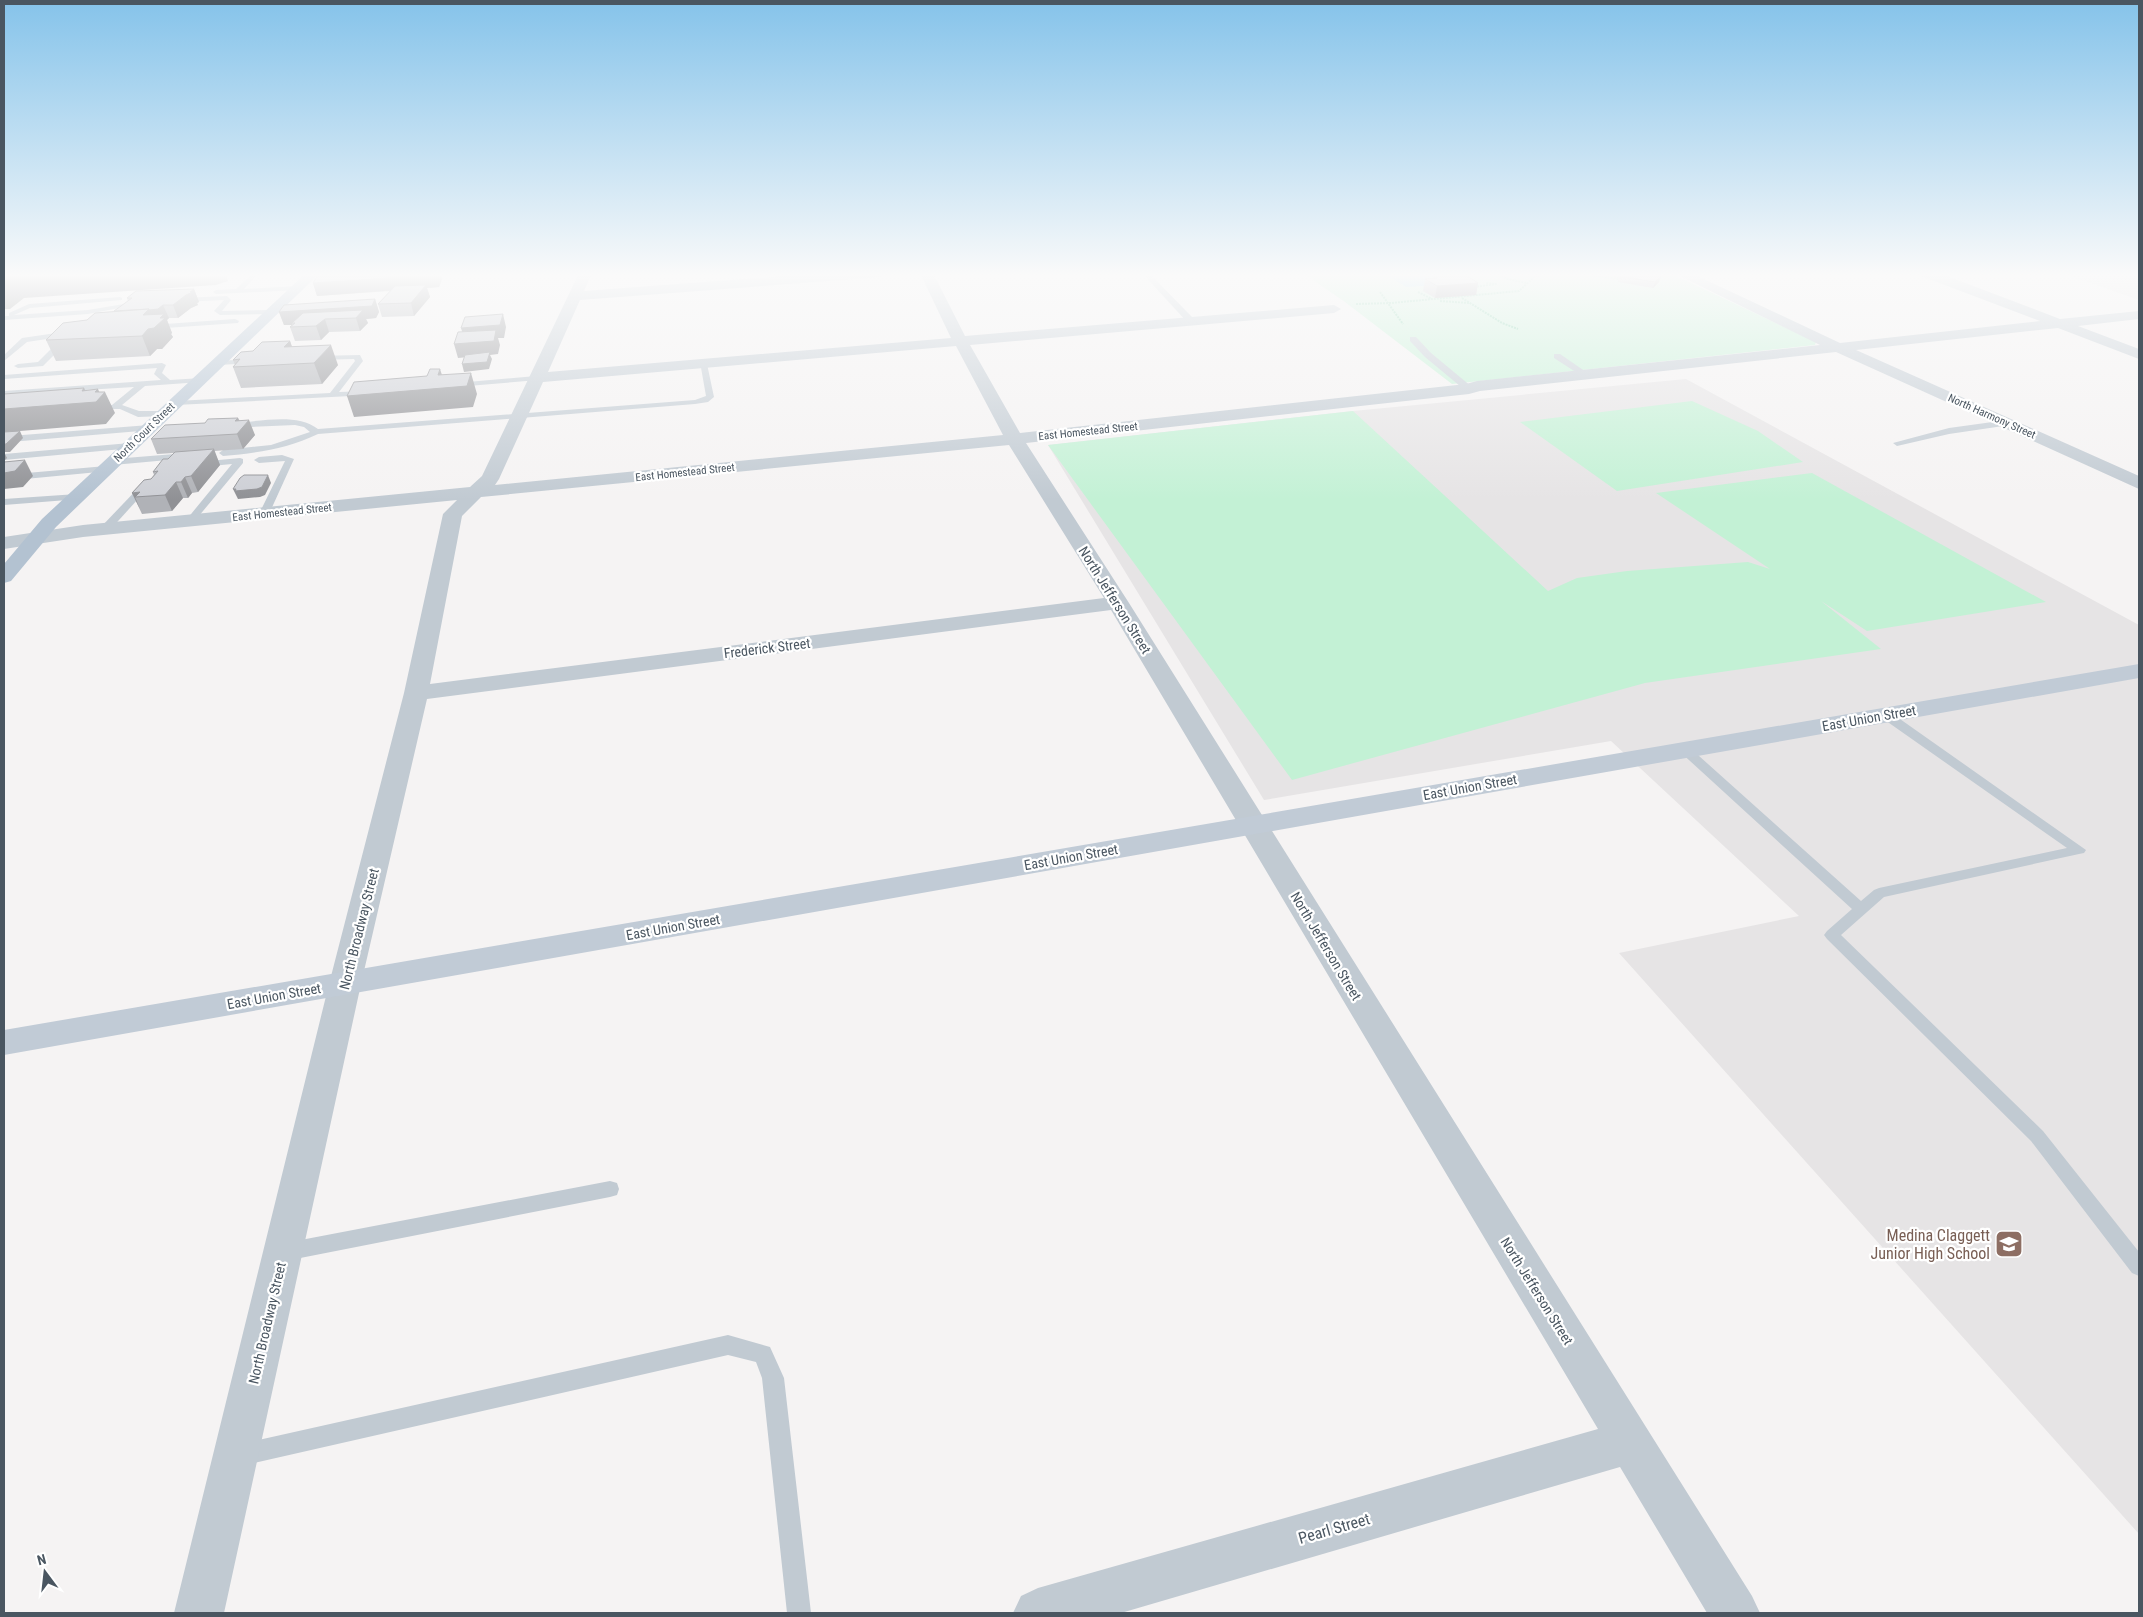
<svg xmlns="http://www.w3.org/2000/svg" width="2143" height="1617" font-family="'Roboto Condensed',sans-serif">
<rect width="100%" height="100%" fill="#f5f3f3"/>
<g fill="#e6e4e5">
<polygon points="2062,273 2139,273 2139,300"/>
<polygon points="1686,379 2139,625 2139,1534 1619,953 1799,916 1611,741 1264,800 1048,445 1353,411"/>
</g>
<g fill="#c3f1d5">
<polygon points="1303,273 1670,273 1816,342 1815,345 1452,384 1345,302"/>
<polygon points="1692,401 1758,431 1803,462 1617,491 1520,422"/>
<polygon points="1353,411 1548,591 1577,578 1627,571 1748,562 1770,569 1656,493 1812,473 2046,602 1867,631 1821,601 1881,649 1645,683 1292,780 1048,445"/>
</g>
<polygon fill="#90daee" points="1384,273 1421,273 1426,277 1457,274 1471,283 1406,287"/>
<g fill="none" stroke-linecap="round" stroke-linejoin="round">
<g stroke="#7ad0a6" stroke-width="2" stroke-dasharray="2 1" stroke-linecap="butt">
<polyline points="1496,273 1508,279 1527,283"/>
<polyline points="1578,273 1619,279 1609,273"/>
<polyline points="1474,287 1496,284 1486,283"/>
<polyline points="1380,292 1403,324"/>
<polyline points="1418,292 1432,299"/>
<polyline points="1462,298 1502,323 1518,329"/>
<polyline points="1440,301 1469,303"/>
<polyline points="1356,304 1391,303 1519,291 1535,276 1556,273"/>
</g>
<g fill="#c1cad2" fill-rule="evenodd">
<polygon points="253,273 257,275 244,289 298,286 301,288 298,290 216,294 213,292 216,290 236,289"/>
<polygon points="775,273 781,273 781,282 777,282"/>
<polygon points="1142,273 1149,273 1194,319 1194,323 1188,323"/>
<polygon points="227,296 231,300 222,311 273,310 276,312 273,314 220,315 214,311 224,300 181,302 178,300 181,298"/>
<polygon points="120,297 122,298 122,300 30,308 14,315 88,310 142,301 145,303 88,314 4,320 4,316 9,316 9,313 29,304"/>
<polygon points="235,319 239,321 238,323 151,329 147,327 151,325"/>
<polygon points="70,331 74,333 73,335 27,342 4,361 4,355 22,338"/>
<polygon points="1410,337 1416,337 1431,353 1472,387 1472,391 1466,391 1425,357 1410,341"/>
<polygon points="61,339 68,341 43,366 18,368 14,366 18,364 38,362"/>
<polygon points="1554,354 1560,354 1589,374 1582,376 1554,358"/>
<polygon points="360,355 363,361 339,392 367,391 370,391 370,395 176,405 172,403 176,401 330,393 355,361 354,359 316,360 313,360 313,356"/>
<polygon points="252,359 256,361 255,363 218,365 214,363 218,361"/>
<path d="M700,362L707,364L714,397L708,402L695,404L318,434C287,449 256,453 223,456L219,453L223,450L271,445L310,432L304,427L295,425L229,428L228,426L232,423C259,422 296,412 318,429L695,400L706,396Z"/>
<polygon points="162,363 166,365 162,373 170,380 201,378 205,380 201,382 145,386 122,405 139,411 167,411 168,413 164,416 138,417 120,409 94,409 90,407 94,405 112,405 134,387 4,395 4,391 161,380 154,374 157,368 4,379 4,375"/>
<polygon points="536,376 539,376 539,380 456,387 452,385 456,383"/>
<polygon points="2007,420 2011,423 2010,425 1949,434 1897,446 1893,443 1949,428"/>
<polygon points="149,425 153,428 152,430 10,442 6,439 10,436"/>
<polygon points="130,443 133,444 133,448 4,460 4,454"/>
<polygon points="187,453 190,454 190,458 113,465 108,462 113,459"/>
<polygon points="282,455 294,459 269,514 264,517 261,516 259,514 285,461 259,463 254,460 259,457"/>
<polygon points="240,458 243,459 243,463 193,523 187,523 187,519 232,464 201,467 198,466 198,462"/>
<polygon points="106,466 111,469 109,471 4,481 4,475"/>
<polygon points="146,482 149,483 149,487 109,531 101,531 101,527 143,483"/>
<polygon points="77,494 82,497 80,499 4,505 4,499"/>
<polygon points="1886,711 1890,712 2086,850 2084,853 2079,854 1884,897 1841,935 2043,1131 2139,1252 2139,1276 2132,1273 2031,1141 1827,939 1824,935 1827,931 1852,909 1678,750 1679,747 1689,747 1861,901 1874,890 1879,888 2067,848 1882,718 1880,715 1882,712"/>
<polygon points="610,1181 617,1183 619,1189 617,1195 610,1197 285,1261 278,1258 275,1252 278,1246 285,1243"/>
<polygon points="728,1335 770,1347 784,1378 811,1613 787,1613 762,1378 756,1362 728,1355 241,1466 233,1463 230,1455 233,1447 241,1444"/>
</g>
<path fill="#c1cad2" fill-rule="evenodd" d="M579,273H592L584,291L826,273H887L881,277L580,300L548,372L951,338L920,273H933L965,336L1334,305L1341,309L1334,313L970,345L1020,433L1466,384L1477,381L1820,345L1674,273H1691L1840,343L2040,321L1921,276L1920,273H1939L2060,319L2139,311V319L2078,326L2139,349V359L2058,328L1856,350L2139,476V489L1836,352L1480,391L1469,394L1026,443L1129,603L1752,1596L1760,1613H1707L1620,1467L1121,1613H1013L1021,1596L1038,1588L1598,1429L1111,610L427,699L361,984L224,1613H174L329,984L404,693L443,514L457,500L83,537L4,549V537L83,525L470,487L482,476ZM956,346L1003,435L495,485L499,479L543,382ZM1009,445L1104,598L430,684L462,516L481,497Z"/>
<polygon fill="#c1cbd6" fill-rule="evenodd" points="2139,664 2139,678 4,1055 4,1030"/>
<polygon fill="#b3c2d1" fill-rule="evenodd" points="306,273 320,273 56,527 11,581 4,583 4,564 42,519"/>
</g>
<g fill="#b0b2b7">
<polygon points="1433,276 1478,283 1476,295 1435,298 1423,291 1425,279 1433,278"/>
<polygon points="1619,276 1661,276 1659,282 1653,288 1618,282"/>
<polygon points="442,279 439,287 427,288 430,297 414,316 382,317 378,304 391,291 317,296 313,283"/>
<polygon points="194,289 199,302 197,303 198,305 191,308 178,318 169,318 167,320 172,333 171,334 173,337 162,349 157,349 150,356 56,361 46,340 87,320 114,311 128,302 127,298"/>
<polygon points="375,299 379,312 376,318 366,319 368,323 360,331 329,332 321,340 295,341 290,327 292,325 284,325 279,312"/>
<polygon points="290,341 292,347 338,365 322,384 241,388 233,367 235,365 233,360 253,351"/>
<polygon points="238,418 240,421 255,435 243,449 214,451 220,465 198,492 192,493 188,498 183,498 172,511 142,514 132,493 151,479 154,475 153,472 168,459 174,453 157,454 151,439 205,423"/>
</g>
<g fill="#909195">
<polygon points="13,273 226,273 228,281 216,285 24,298 10,309 4,309 4,280"/>
<polygon points="437,273 441,273 442,279 439,287 427,288 430,297 414,316 411,303 423,288 317,296 313,283"/>
<polygon points="1661,276 1659,282 1653,288 1655,282"/>
<polygon points="1478,283 1476,295 1435,298 1437,286"/>
<polygon points="194,289 199,302 197,303 198,305 191,308 178,318 173,305"/>
<polygon points="375,299 379,312 376,318 366,319 368,323 360,331 356,318 325,319 329,332 321,340 316,326 295,323 292,323 292,325 284,325 279,312"/>
<polygon points="163,305 169,318 167,320 172,333 171,334 173,337 162,349 157,349 150,356 142,336 119,325 149,309"/>
<polygon points="503,314 506,327 504,338 498,338 500,345 498,354 490,355 492,359 489,369 464,372 462,364 489,355 458,358 454,344 465,341 461,328"/>
<polygon points="290,341 297,361 284,347"/>
<polygon points="331,345 338,365 322,384 314,363"/>
<polygon points="440,369 446,387 471,373 477,394 473,407 354,417 347,396 438,375"/>
<polygon points="84,388 91,402 95,392 98,389 101,396 105,392 115,413 106,424 20,431 23,438 10,452 4,452 7,458 4,461 4,409 82,391"/>
<polygon points="238,418 242,428 249,420 255,435 243,449 237,434 235,421"/>
<polygon points="214,449 220,465 198,492 191,476"/>
<polygon points="25,460 33,476 23,487 4,489 4,473"/>
<polygon points="268,475 271,483 265,495 260,497 238,499 233,489"/>
<polygon points="185,477 192,493 188,498 181,482"/>
<polygon points="176,482 183,498 172,511 165,495"/>
<polygon points="140,492 135,497 140,509 132,493"/>
</g>
<g fill="#cdcfd5" stroke="#909195">
<polygon points="4,273 14,273 13,273 4,280"/>
<polygon points="348,273 437,273 436,275 313,283 318,275"/>
<polygon points="1623,273 1642,273 1661,276 1655,282 1619,276"/>
<polygon points="1456,274 1466,275 1478,283 1437,286 1425,279 1437,278 1433,276"/>
<polygon points="426,285 411,303 378,304 395,286"/>
<polygon points="194,289 190,292 193,292 186,295 173,305 163,305 158,309 149,310 149,309 114,311 132,298 127,298 136,291"/>
<polygon points="375,299 372,306 279,312 284,305"/>
<polygon points="149,309 143,315 164,314 160,318 165,318 154,328 148,329 142,336 46,340 63,323 87,320 95,313"/>
<polygon points="363,310 356,318 325,319 316,326 290,327 295,323 292,323 303,313"/>
<polygon points="503,314 500,325 461,328 465,317"/>
<polygon points="496,330 494,341 454,344 458,332"/>
<polygon points="290,341 284,347 331,345 314,363 233,367 240,359 233,360 241,352 253,351 262,342"/>
<polygon points="490,352 487,362 462,364 465,355"/>
<polygon points="430,369 440,369 438,375 471,373 467,386 347,396 354,382 427,376"/>
<polygon points="84,388 82,391 98,389 95,392 105,392 96,402 4,409 4,394"/>
<polygon points="238,418 235,421 249,420 237,434 151,439 165,425 205,423 208,419"/>
<polygon points="20,431 6,444 4,444 4,432"/>
<polygon points="214,449 191,476 185,477 181,482 176,482 165,495 135,497 140,492 132,493 144,480 151,479 158,471 153,472 163,459 168,459 175,452"/>
<polygon points="25,460 15,471 4,473 4,462"/>
<polygon points="244,475 268,475 262,487 257,489 235,491 236,489 233,489 240,478"/>
</g>
<linearGradient id="sky" x2="0" y2="1"><stop stop-color="#85c3ea"/><stop offset="0.55" stop-color="#fafafa"/><stop offset="1" stop-color="#fafafa" stop-opacity="0"/></linearGradient>
<rect width="2143" height="500" fill="url(#sky)"/>
<defs>
<symbol id="school-square" viewBox="-11 -11 22 22"><rect x="-9" y="-9" width="18" height="18" rx="4" fill="#8d6e63" stroke="#fff"/><path d="M0-5L7-2L0 1L-7-2ZM-4 1L0 2.5L4 1V4Q0 6-4 4Z" fill="#fff"/></symbol>
</defs>
<g fill-rule="evenodd">
<use href="#school-square" x="1993" y="1228" width="32" height="32"/>
</g>
<g text-anchor="middle" stroke-width="4.5" stroke-linejoin="round" paint-order="stroke">
<g font-size="11" fill="#4a5661" stroke="#fff">
<text transform="translate(1992 416) rotate(24)" y="4">North Harmony Street</text>
<text transform="translate(1088 431) rotate(-6)" y="4">East Homestead Street</text>
<text transform="translate(144 432) rotate(-44)" y="4">North Court Street</text>
<text transform="translate(685 472) rotate(-6)" y="4">East Homestead Street</text>
<text transform="translate(282 512) rotate(-6)" y="4">East Homestead Street</text>
</g>
<g font-size="14" fill="#4a5661" stroke="#fff">
<text transform="translate(1115 600) rotate(58)" y="5">North Jefferson Street</text>
<text transform="translate(767 648) rotate(-7)" y="5">Frederick Street</text>
<text transform="translate(1869 718) rotate(-10)" y="5">East Union Street</text>
<text transform="translate(1470 787) rotate(-10)" y="5">East Union Street</text>
<text transform="translate(1071 857) rotate(-10)" y="5">East Union Street</text>
<text transform="translate(673 927) rotate(-10)" y="5">East Union Street</text>
<text transform="translate(359 929) rotate(-76)" y="5">North Broadway Street</text>
<text transform="translate(1326 946) rotate(59)" y="5">North Jefferson Street</text>
<text transform="translate(274 996) rotate(-10)" y="5">East Union Street</text>
<text transform="translate(1537 1291) rotate(58)" y="5">North Jefferson Street</text>
<text transform="translate(267 1323) rotate(-77)" y="5">North Broadway Street</text>
</g>
<g font-size="16" fill="#785e54" stroke="#fff" text-anchor="end">
<text x="1990" y="1241">Medina Claggett<tspan x="1990" dy="18">Junior High School</tspan></text>
</g>
<g font-size="16" fill="#4a5661" stroke="#fff">
<text transform="translate(1334 1528) rotate(-16)" y="6">Pearl Street</text>
</g>
</g>
<rect width="2143" height="1617" fill="none" stroke="#4a5661" stroke-width="10"/>
<g transform="translate(45 1572) rotate(345)" stroke="#ffffff" stroke-width="4" paint-order="stroke">
<path d="M0-4L9 19L0 12L-9 19Z" fill="#4a5661"/>
<text y="-8" font-size="14" font-weight="bold" text-anchor="middle" fill="#4a5661">N</text>
</g>
</svg>
